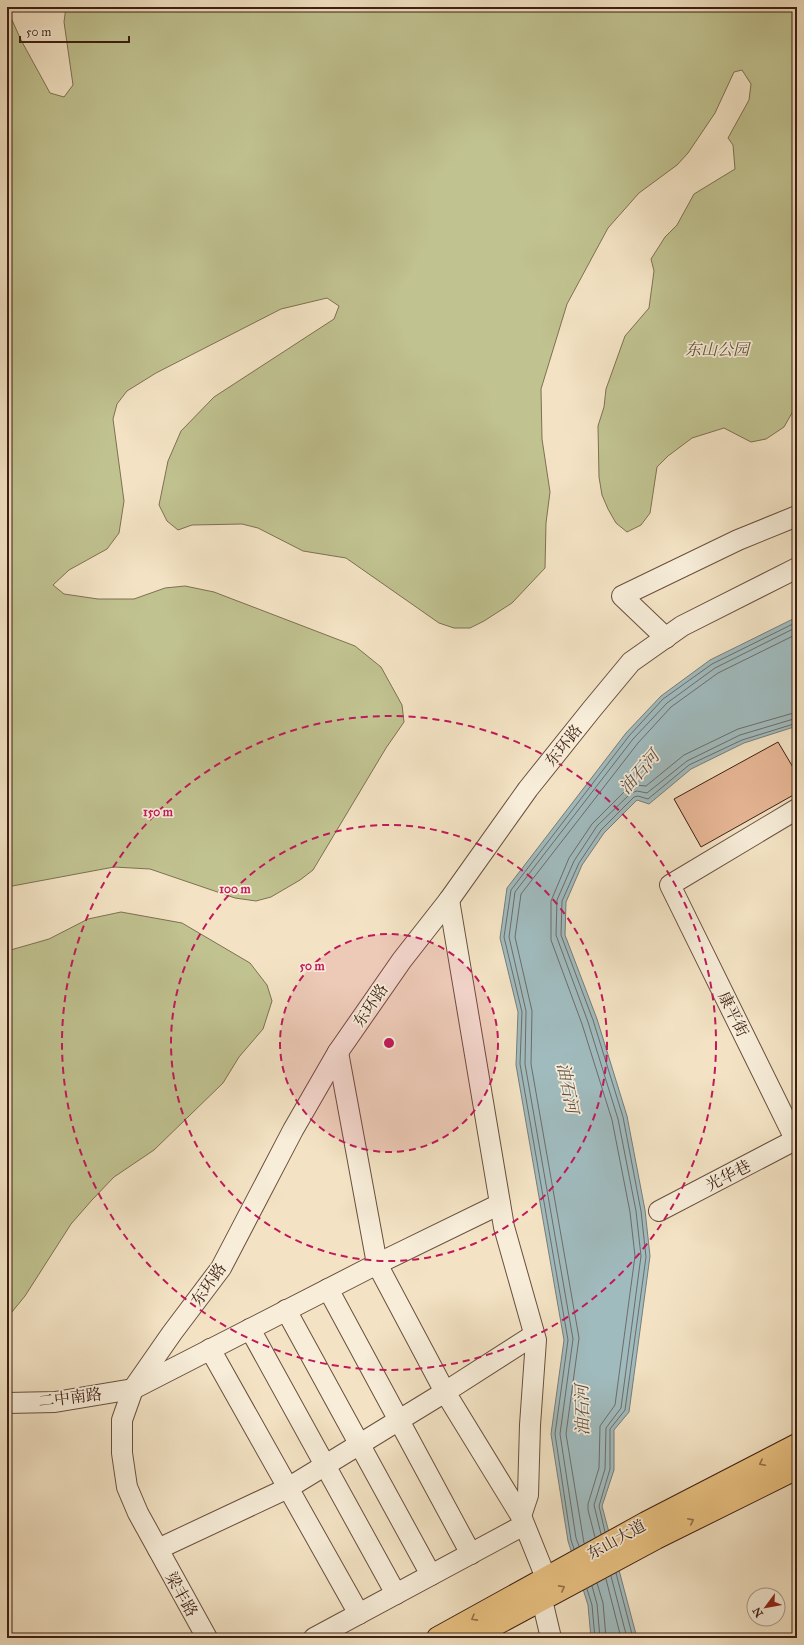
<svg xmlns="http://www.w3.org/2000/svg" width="804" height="1645" font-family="'IM FELL Great Primer','Noto Serif SC',serif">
<rect width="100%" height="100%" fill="#f3e3c4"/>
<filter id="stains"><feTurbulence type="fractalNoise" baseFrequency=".005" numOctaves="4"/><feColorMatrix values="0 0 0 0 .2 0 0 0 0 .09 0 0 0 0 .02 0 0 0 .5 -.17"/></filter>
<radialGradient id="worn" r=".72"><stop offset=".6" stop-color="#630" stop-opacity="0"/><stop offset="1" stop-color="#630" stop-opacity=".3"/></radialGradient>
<g fill="#c0c290" stroke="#7e7051">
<polygon points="66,7 797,7 797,404 784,427 766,439 751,442 724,428 692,438 668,456 657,467 650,513 641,525 627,532 616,523 608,509 602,495 599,477 598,426 604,407 606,389 625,336 649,308 654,271 651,259 665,237 677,225 694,194 735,169 733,145 728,138 749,100 751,84 742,70 734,72 715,113 688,153 677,165 639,193 608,228 567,304 541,389 542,439 550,492 546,523 545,568 512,603 484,621 470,628 454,628 439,623 346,558 303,551 258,528 242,524 192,525 178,530 167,521 159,505 168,461 181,431 214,397 334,319 339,306 327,298 281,309 156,373 127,391 117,404 113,419 124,501 119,533 107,549 69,570 53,585 64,594 98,599 134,599 165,588 185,586 214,592 355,646 381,667 402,705 404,722 386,748 313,870 300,880 271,897 256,901 235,898 150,869 114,867 7,887 7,9 21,40 50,93 64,97 73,85 64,22"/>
<polygon points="121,912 182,923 250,963 267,985 272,1001 263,1029 239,1057 223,1083 154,1150 114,1177 92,1200 71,1224 25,1296 7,1318 7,951 49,939 88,919"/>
</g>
<polygon fill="#a0bbbe" stroke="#787c79" points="797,617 797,726 744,743 691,769 649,804 637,800 604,833 582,865 566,902 565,935 597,1019 627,1116 645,1210 650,1256 629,1412 614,1430 614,1470 602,1506 637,1638 591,1638 588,1605 568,1541 551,1434 564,1340 516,1065 518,1012 500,938 507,888 626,733 661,696 710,660"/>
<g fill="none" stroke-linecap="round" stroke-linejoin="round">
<g stroke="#6e6c68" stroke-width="1">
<polyline points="605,1532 599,1506 610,1469 610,1429 625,1410 646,1257 641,1211 623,1117 593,1020 561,935 562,901 579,863 601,830 634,797 638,796 648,799 689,765 742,740 797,723"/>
<polyline points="601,1534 594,1505 605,1469 606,1428 621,1408 641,1256 636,1211 618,1119 588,1022 556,935 557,900 574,861 597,826 631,793 637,791 647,793 687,761 740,735 797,718"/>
<polyline points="595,1537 588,1510 588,1504 599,1468 600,1426 615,1405 635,1256 630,1212 612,1120 582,1024 551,940 551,901 569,858 592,824 628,788 635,785 646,786 684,755 738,729 797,712"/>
<polyline points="584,1543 566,1434 579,1338 531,1064 532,1011 515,937 521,894 638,743 671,707 718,673 797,634"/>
<polyline points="579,1546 576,1538 560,1434 573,1339 525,1064 526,1011 509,937 515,892 633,739 667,703 715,668 797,627"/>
<polyline points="574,1549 571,1540 555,1434 568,1340 520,1064 522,1012 504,937 511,890 629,736 663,699 712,664 797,622"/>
<polyline points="616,1573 633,1638"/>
<polyline points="611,1576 627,1638"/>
<polyline points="606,1579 621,1638"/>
<polyline points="597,1583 603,1603 606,1638"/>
<polyline points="592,1586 597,1604 600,1638"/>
<polyline points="587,1589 592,1605 595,1638"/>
</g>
</g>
<polygon fill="#e8b796" stroke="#3d1e12" points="778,742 797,774 797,793 701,847 674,799"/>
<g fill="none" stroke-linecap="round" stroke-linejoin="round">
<defs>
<g id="minor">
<polyline points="666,638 622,596 738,540 797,516"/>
<polyline points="797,809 670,885 797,1143"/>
<polyline points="449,900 504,1227 536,1340 530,1425 528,1495 521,1516"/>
<polyline points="659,1211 797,1139"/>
<polyline points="328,1289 471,1554"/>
<polyline points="286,1310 431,1575"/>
<polyline points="250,1329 396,1594"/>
<polyline points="534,1335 445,1392 521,1516 546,1578"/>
<polyline points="210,1349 359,1614"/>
<polyline points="7,1403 55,1402 133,1389 377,1264 500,1204"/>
<polyline points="158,1549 288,1488 445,1392 377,1264 338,1052"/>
<polyline points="542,1600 551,1638"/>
<polyline points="207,1638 138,1513 127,1487 122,1453 122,1420 133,1389 172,1333 221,1268 293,1130 338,1052 402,960 449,900 528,789 592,709 631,662 682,626 797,568"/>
<polyline points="314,1638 524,1525"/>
</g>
<g id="major">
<polyline points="438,1638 646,1523 797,1445"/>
<polyline points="470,1638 656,1538 797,1468"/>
</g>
</defs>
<use href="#minor" stroke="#6a4f3e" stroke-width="22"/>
<use href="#major" stroke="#3d1e12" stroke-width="24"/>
<use href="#minor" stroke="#f7edd9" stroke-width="20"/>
<use href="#major" stroke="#eac282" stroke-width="22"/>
</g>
<defs><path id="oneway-chevron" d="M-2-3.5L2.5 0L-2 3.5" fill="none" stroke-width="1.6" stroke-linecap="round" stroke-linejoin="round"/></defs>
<g stroke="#94704a">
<use href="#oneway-chevron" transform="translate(762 1463) rotate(153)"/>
<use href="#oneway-chevron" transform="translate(691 1521) rotate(-26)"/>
<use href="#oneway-chevron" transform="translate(562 1588) rotate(-28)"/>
<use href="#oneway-chevron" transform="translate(474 1618) rotate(151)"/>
</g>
<circle cx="389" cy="1043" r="109" fill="#c2185b" fill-opacity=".12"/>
<g fill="none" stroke="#c2185b" stroke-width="2" stroke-dasharray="7 5">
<circle cx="389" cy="1043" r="109"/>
<circle cx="389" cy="1043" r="218"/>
<circle cx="389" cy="1043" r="327"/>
</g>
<g text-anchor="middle" stroke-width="3.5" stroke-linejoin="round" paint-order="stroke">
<g font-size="16" font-style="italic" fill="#644f38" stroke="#f7edd9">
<text x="717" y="355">东山公园</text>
</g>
<g font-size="16" fill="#3d1e12" stroke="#f7edd9">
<text transform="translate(563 745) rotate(-51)" y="6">东环路</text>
<text transform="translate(370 1005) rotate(-56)" y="6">东环路</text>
<text transform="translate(734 1014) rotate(64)" y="6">康平街</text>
<text transform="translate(728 1175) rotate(-27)" y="6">光华巷</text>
<text transform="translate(208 1284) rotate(-55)" y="6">东环路</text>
<text transform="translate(70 1397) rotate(-7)" y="6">二中南路</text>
<text transform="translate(616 1539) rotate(-29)" y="6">东山大道</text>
<text transform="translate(182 1594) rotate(61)" y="6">梁丰路</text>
</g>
<g font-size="17" font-style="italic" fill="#5b4d46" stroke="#f7edd9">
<text transform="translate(639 772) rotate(-49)" y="6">油石河</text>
<text transform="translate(568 1088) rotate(79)" y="6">油石河</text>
<text transform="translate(582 1410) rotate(-91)" y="6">油石河</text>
</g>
</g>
<circle cx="389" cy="1043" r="6" fill="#c2185b" stroke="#f7edd9" stroke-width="2"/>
<g font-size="12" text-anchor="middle" font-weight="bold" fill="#c2185b" stroke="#f7edd9" stroke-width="3.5" stroke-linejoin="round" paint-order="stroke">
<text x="158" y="816">150 m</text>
<text x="235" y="893">100 m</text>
<text x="312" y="970">50 m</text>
</g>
<rect width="804" height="1645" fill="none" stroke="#f3e3c4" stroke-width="24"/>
<rect x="8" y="8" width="788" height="1629" fill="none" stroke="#3d1e12" stroke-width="2"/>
<rect x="12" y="12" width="780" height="1621" fill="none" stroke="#3d1e12"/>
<g transform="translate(766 1607) rotate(238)"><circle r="19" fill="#f7edd9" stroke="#ad9a89"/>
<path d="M0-3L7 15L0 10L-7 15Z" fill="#8f2418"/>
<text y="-6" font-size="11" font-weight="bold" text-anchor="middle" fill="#3d1e12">N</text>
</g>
<path d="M20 36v6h109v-6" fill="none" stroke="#3d1e12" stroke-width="2"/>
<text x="26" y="36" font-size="12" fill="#3d1e12" stroke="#f7edd9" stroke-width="3" paint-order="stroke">50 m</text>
<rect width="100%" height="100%" filter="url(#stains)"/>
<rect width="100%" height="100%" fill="url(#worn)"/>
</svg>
